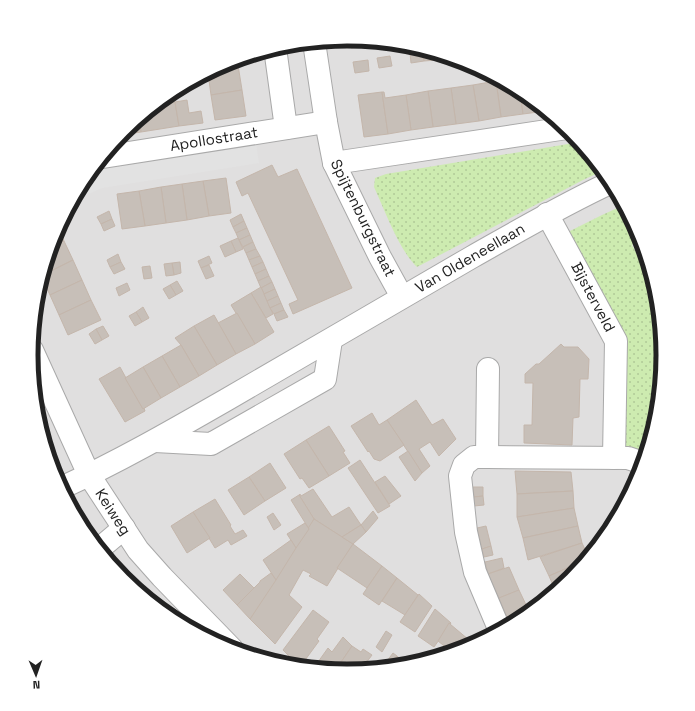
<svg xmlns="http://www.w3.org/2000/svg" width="695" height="711" font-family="'Space Grotesk',sans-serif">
<defs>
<pattern id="grass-dots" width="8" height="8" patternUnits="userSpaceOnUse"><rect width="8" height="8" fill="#cdebb0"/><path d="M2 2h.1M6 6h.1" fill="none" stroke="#b0c997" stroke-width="1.8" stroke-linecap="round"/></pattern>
</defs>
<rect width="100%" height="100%" fill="#f2efe9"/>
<circle fill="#e0dfdf" cx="348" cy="356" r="315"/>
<g fill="url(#grass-dots)">
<path d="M580,142L597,163L598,173L583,180L417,267C399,250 385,211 374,187L375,178L386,174Z"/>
<polygon points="624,205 640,235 658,294 664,356 658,417 644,462 622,455 626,337 564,234 602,215"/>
</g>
<g fill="#e2e2e2">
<polygon points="256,143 259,163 102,188 73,201 84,179 93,169 101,166"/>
<polygon points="641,239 655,286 632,245"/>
</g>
<g fill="#c7bfb8" stroke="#c4b6ab">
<polygon points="350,39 382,42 382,43 351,48"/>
<polygon points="394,44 409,45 411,47 395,49"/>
<polygon points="428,51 435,53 436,60 424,61 422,52"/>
<polygon points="422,52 424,61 411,63 410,53"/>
<polygon points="390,56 392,66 379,68 377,58"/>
<polygon points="237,60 238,65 218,68 227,63"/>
<polygon points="368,60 369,71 355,73 353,62"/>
<polygon points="238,65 242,90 211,95 208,73 218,68"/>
<polygon points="198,78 198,82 188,84"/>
<polygon points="501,80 520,91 523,114 501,117 496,81"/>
<polygon points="496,81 501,117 479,121 473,85"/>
<polygon points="473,85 479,121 456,124 451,88"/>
<polygon points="451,88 456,124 433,127 428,91"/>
<polygon points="242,90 246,116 215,120 211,95"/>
<polygon points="428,91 433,127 411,130 406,95"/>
<polygon points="520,91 524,92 546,111 523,114"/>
<polygon points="382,92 388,134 364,137 358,95"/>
<polygon points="382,92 384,92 385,98 406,95 411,130 388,134"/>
<polygon points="169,95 169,103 175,102 179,126 141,132 139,119"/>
<polygon points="187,100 189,113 201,111 203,123 179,126 175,102"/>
<polygon points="139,119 141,132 121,135 124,132"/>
<polygon points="272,165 278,177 297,169 352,288 293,314 289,304 298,300 248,193 242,196 236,182"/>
<polygon points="226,178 231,213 209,216 203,181"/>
<polygon points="203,181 209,216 187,220 182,184"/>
<polygon points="182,184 187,220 166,223 161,187"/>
<polygon points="161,187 166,223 145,226 139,191"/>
<polygon points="139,191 145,226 122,229 117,194"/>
<polygon points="109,211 112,219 101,224 97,217"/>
<polygon points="241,214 244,221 233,227 230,220"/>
<polygon points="112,219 115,226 104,231 101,224"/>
<polygon points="244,221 247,228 236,233 233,227"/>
<polygon points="58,228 64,241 51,247 55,234"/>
<polygon points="247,228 250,235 239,240 236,233"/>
<polygon points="250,235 253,242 243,247 239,240"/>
<polygon points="238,238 243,249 236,252 231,241"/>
<polygon points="64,241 73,260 43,275 51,247"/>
<polygon points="231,241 236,252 225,257 220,246"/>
<polygon points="253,242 256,249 246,253 243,247"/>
<polygon points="256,249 260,256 249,260 246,253"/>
<polygon points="118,254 121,262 110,267 107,260"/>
<polygon points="209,256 212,263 201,268 198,261"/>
<polygon points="260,256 263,262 252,267 249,260"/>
<polygon points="73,260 82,280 50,295 42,278 43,275"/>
<polygon points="121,262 125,269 114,274 110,267"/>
<polygon points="180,262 181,273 174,275 172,263"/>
<polygon points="263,262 266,269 255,274 252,267"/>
<polygon points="172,263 174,275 166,276 164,264"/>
<polygon points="209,265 214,276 206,279 201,268"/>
<polygon points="150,266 152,278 144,279 142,267"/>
<polygon points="266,269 269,276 258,281 255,274"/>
<polygon points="269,276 272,282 261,288 258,281"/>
<polygon points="82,280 91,300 59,315 50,295"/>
<polygon points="177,281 183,291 176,295 170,285"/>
<polygon points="272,282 275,289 264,294 261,288"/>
<polygon points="127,283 130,290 119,296 116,288"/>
<polygon points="170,285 176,295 169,299 163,289"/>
<polygon points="261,287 273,314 266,318 251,293"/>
<polygon points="275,289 278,296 267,301 264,294"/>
<polygon points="251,293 274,332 255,344 231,305"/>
<polygon points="278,296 281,303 270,308 267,301"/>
<polygon points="91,300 101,320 68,335 59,315"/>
<polygon points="281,303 284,310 274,314 270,308"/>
<polygon points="143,307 149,318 142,322 136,312"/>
<polygon points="284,310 288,317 277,321 274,314"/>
<polygon points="136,312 142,322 135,326 129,316"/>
<polygon points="237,313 255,344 236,354 218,323"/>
<polygon points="214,315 236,354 217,365 194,326"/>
<polygon points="103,326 109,336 102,340 96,329"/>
<polygon points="194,326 217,365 199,376 181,345 175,338"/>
<polygon points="96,329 102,340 95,344 89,334"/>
<polygon points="561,344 564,347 578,347 589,359 588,379 580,379 579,417 573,418 572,445 524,443 524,425 532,425 533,383 525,383 525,374 536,364 539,364"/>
<polygon points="181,345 199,376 180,387 162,356"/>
<polygon points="162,356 180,387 161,398 143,367"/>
<polygon points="120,367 143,409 144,408 145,411 125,422 99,379"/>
<polygon points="143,367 161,398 143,409 125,378"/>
<polygon points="416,400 432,425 443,419 456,439 439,456 430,442 419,449 430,466 422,473 387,420"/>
<polygon points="372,413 379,425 387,420 404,445 380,461 374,459 369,451 368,452 351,426"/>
<polygon points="329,426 345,451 343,452 350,463 329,476 306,440"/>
<polygon points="306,440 329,476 309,488 302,478 300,479 284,454"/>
<polygon points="408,451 422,473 415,481 399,457"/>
<polygon points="360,460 390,506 378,513 348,468"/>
<polygon points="270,463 286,488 265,501 249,477"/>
<polygon points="515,471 571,472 573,491 517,494"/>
<polygon points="385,476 401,496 389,504 375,482"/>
<polygon points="249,477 265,501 244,515 228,490"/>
<polygon points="473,487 483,487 483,496 474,497"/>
<polygon points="313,489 332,517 349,507 361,525 342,537 314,519 299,495 300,494 301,496"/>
<polygon points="573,491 574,508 517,517 517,494"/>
<polygon points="299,495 314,519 309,529 291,500"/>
<polygon points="483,496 484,505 474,506 474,497"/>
<polygon points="215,499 231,525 230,526 235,534 243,530 247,536 231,545 228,540 215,548 193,512"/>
<polygon points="574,508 578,526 523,538 517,517"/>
<polygon points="373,511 378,518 366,532 361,525"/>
<polygon points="193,512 210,538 187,553 171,526"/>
<polygon points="273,513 281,525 274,530 267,517"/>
<polygon points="314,519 353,544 327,586 309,576 311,574 303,570 289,595 302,607 275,644 250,619"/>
<polygon points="305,523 309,529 296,548 287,534"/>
<polygon points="361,525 366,532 353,544 342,537"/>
<polygon points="486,526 491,546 482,549 477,528"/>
<polygon points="578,526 582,543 528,560 523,538"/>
<polygon points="291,540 296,548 276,580 263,560"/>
<polygon points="582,543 589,558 588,559 549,576 540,557"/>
<polygon points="353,544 382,566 367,588 337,568"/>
<polygon points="491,546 493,555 484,557 482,549"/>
<polygon points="502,558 504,568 488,574 485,562"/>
<polygon points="588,559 571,579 556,592 549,576"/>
<polygon points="382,566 397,578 379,605 363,594"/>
<polygon points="509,567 519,590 499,598 488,574"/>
<polygon points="115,568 119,569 130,581 128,583 124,579"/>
<polygon points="271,573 276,580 250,619 237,605 260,582 260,581"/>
<polygon points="240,574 254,588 237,605 223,590"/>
<polygon points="397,578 418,595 405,615 382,601"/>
<polygon points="130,581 141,593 128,583"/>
<polygon points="519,590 529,611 509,622 499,598"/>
<polygon points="419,594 432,606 415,632 400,622"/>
<polygon points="435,609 451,623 434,647 418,636"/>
<polygon points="313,610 329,622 317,639 319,641 300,667 283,650"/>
<polygon points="449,623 450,624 475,645 453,653 438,641"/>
<polygon points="386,631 392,635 382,652 376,647"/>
<polygon points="343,637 352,646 335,671 313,669 328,648 332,652"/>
<polygon points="352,646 361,652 363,649 372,655 360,671 347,672 335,671"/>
<polygon points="393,653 397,656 389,668 381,669"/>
<polygon points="397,656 407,665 389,668"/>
</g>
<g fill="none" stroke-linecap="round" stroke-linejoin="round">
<defs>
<g id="minor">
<polyline points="314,42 326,122 334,163 380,257 402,297"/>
<polyline points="275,48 286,128"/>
<polyline points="103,157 326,122"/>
<polyline points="334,163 567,128"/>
<polyline points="547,214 616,341 614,458"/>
<polyline points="32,350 89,475 138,550 162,577 232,649"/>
<polyline points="155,441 211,444 325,379 331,340"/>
<polyline points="487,457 488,369"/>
<path d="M61,488C118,462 172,431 226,400C308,353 390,304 472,257C518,231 564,204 612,182"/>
<polyline points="99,549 124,528"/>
<polyline points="500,631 475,572 466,532 460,476 464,465 474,457 487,457 628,458 640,462 643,465"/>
</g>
</defs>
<use href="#minor" stroke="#a9a9a9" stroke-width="24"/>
<use href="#minor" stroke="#fff" stroke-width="22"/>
</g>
<g text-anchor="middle" stroke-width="4" stroke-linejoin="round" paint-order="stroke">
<g font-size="15" fill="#222" stroke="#fff">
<text transform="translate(214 139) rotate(-9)" y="5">Apollostraat</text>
<text transform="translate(363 218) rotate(64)" y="5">Spijtenburgstraat</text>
<text transform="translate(470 258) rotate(-30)" y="5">Van Oldeneellaan</text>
<text transform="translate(593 297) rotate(62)" y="5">Bijsterveld</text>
<text transform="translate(113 512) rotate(57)" y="5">Keiweg</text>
</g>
</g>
<path d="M0 0H695V711H0ZM38 355a309 309 0 1 1 618 0a309 309 0 1 1-618 0Z" fill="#fff" fill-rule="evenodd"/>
<path fill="none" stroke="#222" stroke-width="5" d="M38 355a309 309 0 1 1 618 0a309 309 0 1 1-618 0Z"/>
<g transform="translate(36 675) rotate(178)" stroke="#ffffff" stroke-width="3" paint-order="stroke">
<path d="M0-3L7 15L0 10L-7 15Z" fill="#222222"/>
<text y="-6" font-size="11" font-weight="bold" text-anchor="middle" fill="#222222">N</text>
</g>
</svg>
